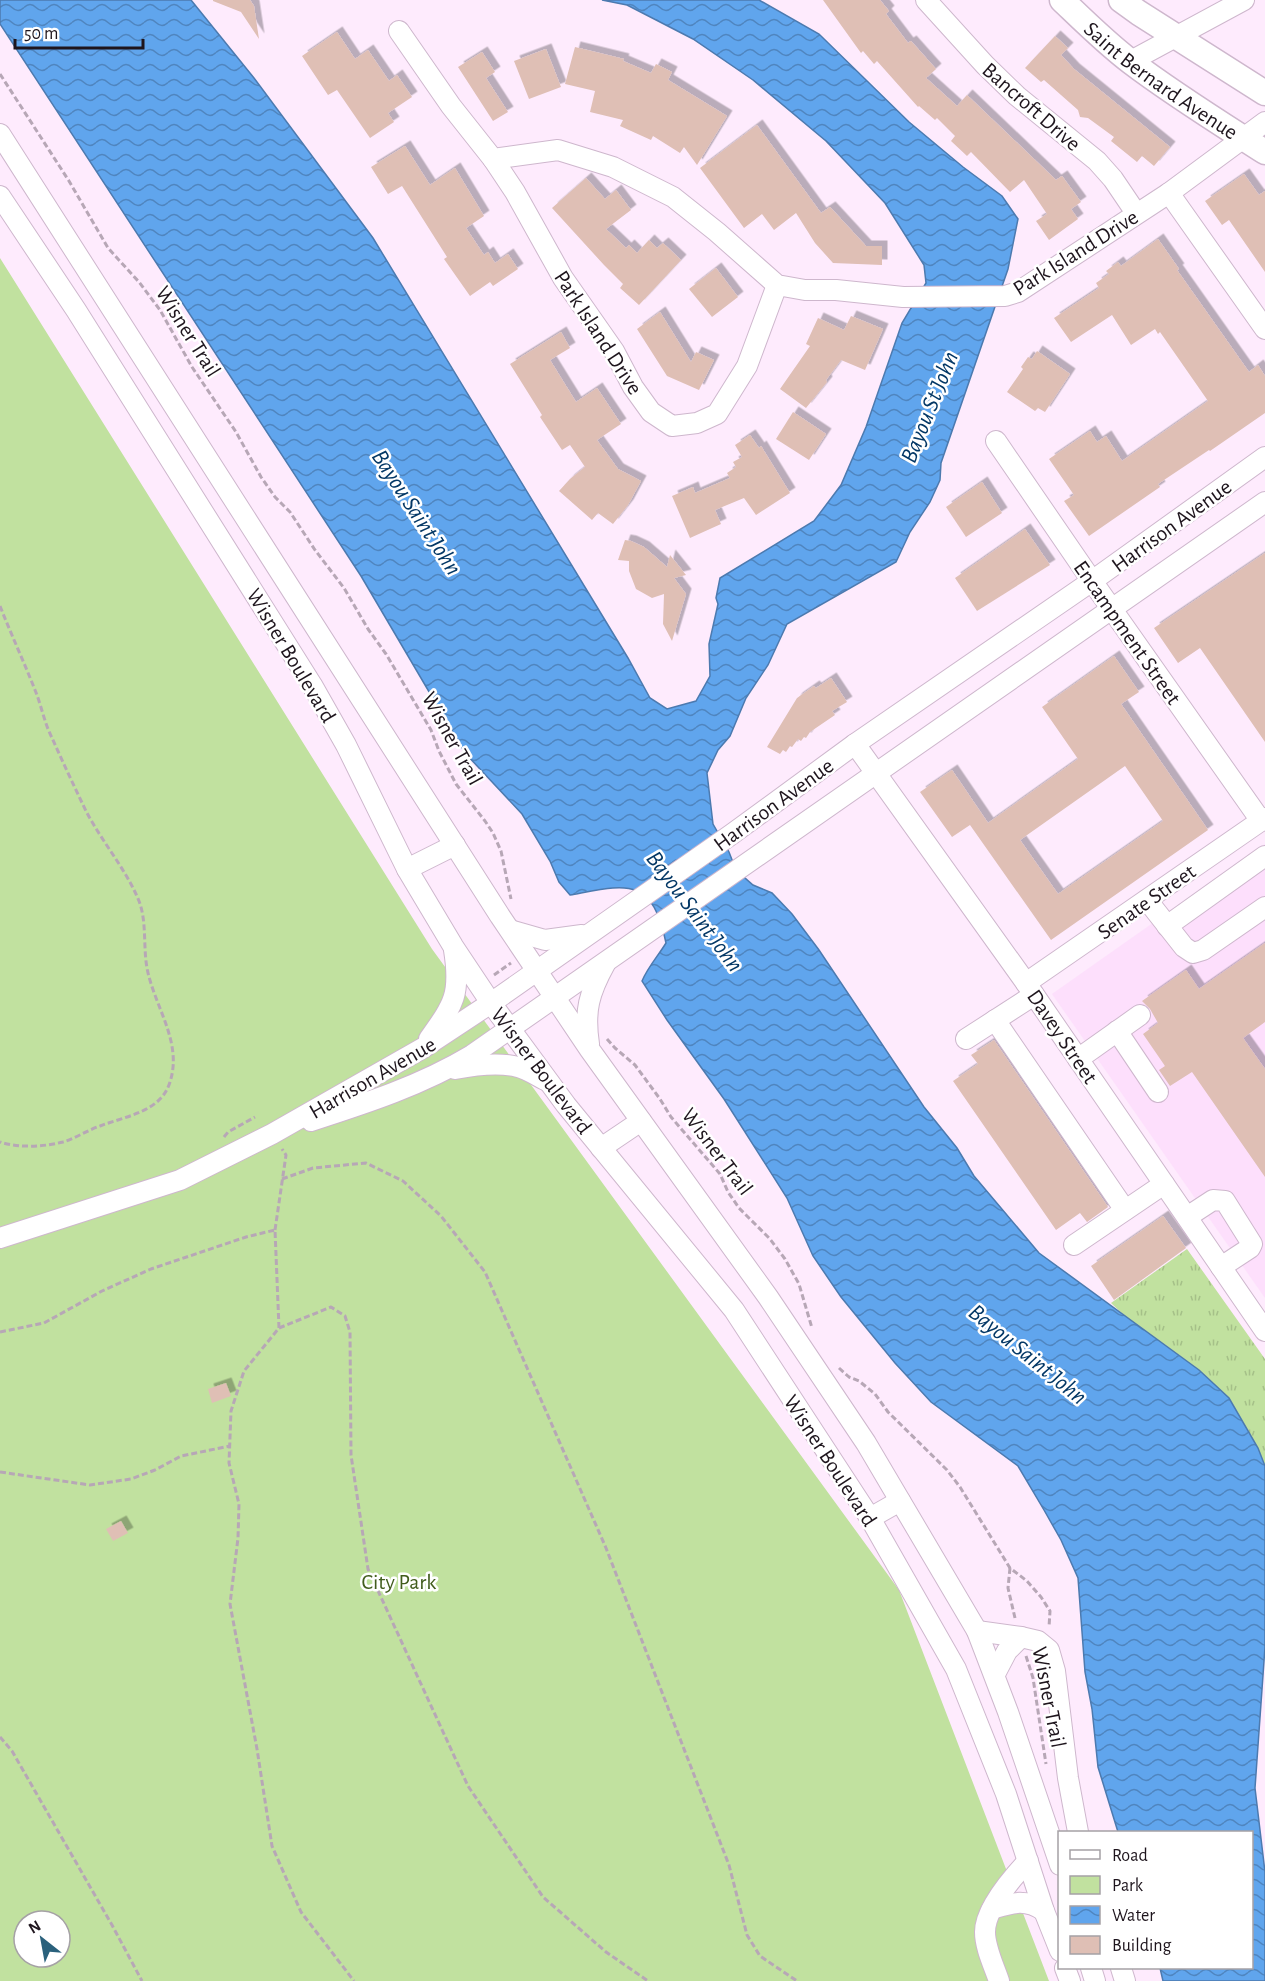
<svg xmlns="http://www.w3.org/2000/svg" width="1265" height="1981" font-family="'Alegreya Sans',sans-serif">
<defs>
<pattern id="grass-tufts" width="24" height="20" patternUnits="userSpaceOnUse" patternTransform="scale(1.5)"><rect width="24" height="20" fill="#c1e19f"/><path d="M3 7l-1-3M5 7V3M7 7l1-3M15 17l-1-3M17 17v-4M19 17l1-3" fill="none" stroke="#a5c088"/></pattern>
<pattern id="water-waves" width="16" height="10" patternUnits="userSpaceOnUse" patternTransform="scale(1.5)"><rect width="16" height="10" fill="#60a5ed"/><path d="M0 5q4-4 8 0t8 0" fill="none" stroke="#4f85bf"/></pattern>
<filter id="shadow"><feDropShadow dx="5.5" dy="-5.5" stdDeviation="0" flood-color="#0004"/></filter>
</defs>
<rect width="100%" height="100%" fill="#feebfd"/>
<polygon fill="#fddffc" points="1265,844 1265,1298 1052,994"/>
<polygon fill="url(#grass-tufts)" points="1187,1249 1265,1359 1265,1466 1258,1448 1229,1398 1199,1370 1128,1319 1111,1303"/>
<path fill="#c1e19f" fill-rule="evenodd" d="M0,258L432,949L899,1590L1049,1981H0ZM24,1921H60V1957H24Z"/>
<path fill="url(#water-waves)" stroke="#4c7aaf" stroke-width="1.5" d="M0,0H191L254,78L373,238L628,658L650,698L667,709L696,701L710,676L709,644L718,604L716,598L720,578L814,521L841,485L866,427L902,323L926,283L924,265L885,203L826,141L753,80L693,39L627,5L602,0H759L819,34L909,122L963,167L1002,196L1018,219L1008,269L941,463L940,480L930,502L910,532L896,562L787,624L768,665L746,698L730,736L718,750L707,773L713,824L729,852L736,870L753,885L772,893L792,914L819,950L924,1107L957,1148L974,1176L1039,1253L1199,1370L1229,1398L1258,1448L1265,1466V1647L1255,1788L1265,1872V1981H1163L1160,1968H1252V1832H1118L1098,1767L1092,1709L1085,1672L1078,1578L1061,1540L1044,1510L1018,1466L931,1402L895,1363L841,1297L813,1256L787,1198L724,1099L667,1020L642,981C648,967 658,956 666,943C652,875 626,885 570,895L559,882L550,861L522,814L465,753L361,576L0,24Z"/>
<g fill="#dfbfb5" fill-rule="evenodd" filter="url(#shadow)">
<polygon points="213,0 250,0 254,6 259,39 241,12 213,1"/>
<polygon points="823,0 880,0 889,11 886,14 908,43 911,41 936,69 926,78 957,106 967,95 1056,180 1062,176 1081,202 1071,209 1078,219 1049,240 1036,221 1047,214 1024,180 1010,192 971,152 967,156 951,141 955,136 937,118 935,120 919,106 918,107 877,61 874,64 863,51 861,53"/>
<polygon points="337,32 355,59 368,50 389,81 397,75 412,97 388,113 394,122 370,138 337,90 328,95 302,56"/>
<polygon points="1055,36 1068,48 1061,55 1074,69 1170,147 1154,166 1142,156 1137,162 1111,141 1114,137 1088,118 1080,117 1078,110 1044,80 1041,82 1025,68"/>
<polygon points="575,47 624,59 623,61 651,73 656,64 672,72 668,80 727,116 697,165 684,147 680,153 653,136 651,140 620,126 623,120 590,112 595,91 565,84"/>
<polygon points="546,49 561,87 529,99 514,61"/>
<polygon points="482,52 495,72 486,78 508,112 493,121 458,67"/>
<polygon points="757,125 821,213 830,207 866,246 882,246 882,265 833,263 815,243 796,213 774,230 762,214 744,228 700,168"/>
<polygon points="405,146 430,185 455,168 484,216 466,228 484,255 488,252 495,263 508,254 518,269 493,286 490,282 470,296 444,259 447,257 402,186 388,194 371,167"/>
<polygon points="1244,174 1259,195 1265,191 1265,272 1229,220 1222,225 1205,201"/>
<polygon points="586,178 605,199 616,190 631,210 606,229 626,248 629,245 637,253 649,240 657,248 663,243 681,260 639,305 620,288 623,284 604,265 552,208"/>
<polygon points="1158,239 1179,269 1177,270 1249,372 1258,365 1265,376 1265,413 1210,451 1209,450 1158,484 1160,487 1089,536 1064,501 1074,495 1049,459 1090,431 1097,442 1106,436 1122,461 1208,401 1160,332 1158,334 1155,329 1131,345 1112,315 1071,342 1054,318 1099,288 1096,283 1109,274 1106,271 1118,262 1121,266"/>
<polygon points="716,268 738,297 712,317 689,289"/>
<polygon points="660,312 691,362 696,352 714,360 699,390 667,376 637,329"/>
<polygon points="851,316 883,329 865,370 841,360 826,380 827,382 806,408 780,389 810,346 806,344 818,318 844,330"/>
<polygon points="561,332 570,348 550,360 576,402 597,388 621,424 597,440 618,469 641,481 628,505 613,524 598,513 592,520 559,491 570,479 585,467 570,445 562,450 540,417 542,415 510,364"/>
<polygon points="1037,351 1070,374 1045,412 1038,408 1035,411 1007,392 1023,369 1021,367 1028,357 1032,359"/>
<polygon points="793,412 826,434 809,460 776,439"/>
<polygon points="750,435 759,448 761,446 790,493 756,515 744,498 715,510 721,524 690,538 672,496 693,487 695,493 730,478 727,473 736,467 733,462 742,457 735,445"/>
<polygon points="982,482 1002,513 966,537 946,507"/>
<polygon points="1025,529 1050,565 977,611 955,578"/>
<polygon points="625,540 631,541 644,547 667,567 670,555 686,575 674,578 686,594 672,641 663,624 664,594 652,598 636,589 629,571 629,561 618,560"/>
<polygon points="1265,553 1265,742 1200,648 1178,663 1154,628"/>
<path d="M1114,656L1139,692L1121,704L1208,830L1051,940L970,825L952,837L920,792L952,770L988,823L1078,759L1042,707ZM1125,766L1163,821L1058,894L1020,840Z"/>
<polygon points="831,678 847,702 832,711 835,715 810,732 806,738 804,737 801,741 798,739 792,747 790,746 786,752 783,750 780,754 767,747 797,698 814,686 816,688"/>
<polygon points="1265,943 1265,1022 1243,1038 1265,1069 1265,1177 1192,1072 1170,1086 1159,1070 1165,1066 1143,1034 1158,1023 1150,1009 1142,1001 1186,970 1199,989"/>
<polygon points="994,1040 1108,1207 1087,1222 1080,1213 1056,1230 953,1081 978,1064 971,1055"/>
<polygon points="1163,1216 1186,1248 1114,1300 1091,1266"/>
<polygon points="226,1383 231,1396 212,1403 208,1389"/>
<polygon points="121,1521 128,1533 113,1541 106,1529"/>
</g>
<g fill="none" stroke-linecap="round" stroke-linejoin="round">
<defs>
<g id="minor">
<polyline points="926,0 985,65 1017,96 1097,161 1113,179 1136,213"/>
<polyline points="399,31 451,106 493,159 558,150 613,167 673,197 717,232 777,285 805,290 836,290 903,297 1005,296 1018,292 1169,193 1265,122"/>
<polyline points="1131,61 1244,0"/>
<polyline points="0,134 500,916 590,1050 768,1297 866,1443 977,1631 1008,1712 1060,1865"/>
<polyline points="493,159 515,192 563,278 614,351 633,387 651,412 672,426 697,423 717,414 747,366 777,285"/>
<polyline points="1169,193 1265,329"/>
<polyline points="0,196 76,310 312,685 346,745 407,869 453,946 491,1003 566,1105 734,1310 870,1518 956,1669 1006,1794 1044,1911 1060,1951"/>
<polyline points="996,441 1092,581 1261,821"/>
<polyline points="855,744 1026,983 1265,1331"/>
<polyline points="407,869 455,845"/>
<polyline points="1147,900 1184,947 1193,953 1203,950 1265,907"/>
<polyline points="1167,926 1265,856"/>
<polyline points="510,930 545,940 582,935"/>
<polyline points="1026,983 1265,818"/>
<polyline points="995,1020 1125,1210"/>
<polyline points="1117,1031 1158,1092"/>
<path d="M429,1039C454,1004 461,994 454,950"/>
<polyline points="966,1039 1034,995"/>
<path d="M589,1044C584,1011 589,993 605,964"/>
<polyline points="1078,1059 1140,1015"/>
<path d="M455,1069C476,1065 498,1062 518,1067C527,1069 537,1076 545,1080"/>
<path d="M311,1121C367,1103 422,1085 472,1055L1265,502"/>
<polyline points="601,1148 641,1121"/>
<polyline points="1187,1217 1213,1200 1225,1201 1252,1244 1250,1248 1221,1267"/>
<polyline points="0,1238 180,1180 272,1134 423,1048 491,1003 732,834 855,744 1092,581 1265,457"/>
<polyline points="1074,1245 1164,1184"/>
<polyline points="870,1518 900,1501"/>
<polyline points="977,1631 1021,1637 1038,1641 1049,1650 1055,1671 1068,1778 1078,1832"/>
<polyline points="995,1674 1007,1651 1021,1637"/>
<path d="M992,1909C1012,1903 1025,1898 1044,1911"/>
<polyline points="1065,1968 1070,1981"/>
<polyline points="1091,1968 1095,1981"/>
<polyline points="1121,1968 1125,1981"/>
<path d="M999,1981C994,1966 985,1948 985,1932C985,1909 1013,1877 1028,1861"/>
</g>
<g id="major">
<path id="s1" d="M1062,0C1084,21 1106,43 1131,62C1173,94 1220,123 1265,152"/>
<polyline points="1121,0 1139,13 1265,93"/>
</g>
</defs>
<use href="#minor" stroke="#ceb7cd" stroke-width="22"/>
<use href="#major" stroke="#ceb7cd" stroke-width="27"/>
<g stroke="#b7a7b6" stroke-width="3" stroke-dasharray="6 3" stroke-linecap="butt">
<polyline points="0,74 69,181 108,248 139,282 160,310 192,367 236,432 261,477 275,497 290,512 315,550 344,588 368,629 386,654 431,730 439,751 456,784 485,821 493,833 501,851 511,899"/>
<path d="M0,606C11,634 24,662 35,690C40,702 43,716 48,729C60,756 73,784 86,811C102,842 126,869 139,901C147,922 143,946 147,968C154,1006 183,1042 170,1082C161,1112 126,1116 100,1126C88,1130 76,1138 63,1142C43,1147 19,1148 0,1142"/>
<polyline points="494,975 511,963"/>
<polyline points="607,1039 615,1048 635,1065 660,1099 671,1117 720,1174 728,1192 739,1208 770,1239 785,1259 799,1284 812,1328"/>
<polyline points="224,1137 228,1132 255,1117"/>
<polyline points="282,1179 313,1168 366,1163 403,1181 441,1216 485,1272 606,1548 729,1865 747,1935 760,1956 797,1981"/>
<polyline points="275,1230 286,1155 282,1149"/>
<polyline points="279,1328 331,1307 345,1316 350,1332 351,1455 368,1569 468,1786 543,1897 606,1952 648,1981"/>
<polyline points="0,1332 44,1323 102,1291 151,1269 246,1237 275,1230 279,1328 244,1371 231,1411 229,1463 239,1504 238,1538 230,1604 257,1749 272,1846 301,1912 354,1981"/>
<polyline points="839,1368 849,1377 859,1381 875,1394 888,1412 947,1470 960,1487 1010,1568 1027,1581 1041,1597 1050,1611 1049,1627"/>
<polyline points="0,1472 90,1485 131,1479 155,1470 181,1456 230,1446"/>
<polyline points="1010,1568 1008,1588 1015,1618"/>
<polyline points="1026,1656 1033,1678 1046,1764"/>
<polyline points="0,1737 12,1751 112,1925 142,1981"/>
</g>
<use href="#minor" stroke="#fff" stroke-width="20"/>
<use href="#major" stroke="#fff" stroke-width="24"/>
</g>
<g text-anchor="middle" stroke-width="5" stroke-linejoin="round" paint-order="stroke">
<g font-size="22" fill="#1e151d" stroke="#fff">
<text dy="8" stroke="none"><textPath href="#s1" startOffset="128">Saint Bernard Avenue</textPath></text>
<text transform="translate(1032 106) rotate(41)" y="8">Bancroft Drive</text>
<text transform="translate(1075 252) rotate(-32)" y="8">Park Island Drive</text>
<text transform="translate(189 331) rotate(58)" y="8">Wisner Trail</text>
<text transform="translate(599 332) rotate(57)" y="8">Park Island Drive</text>
<text transform="translate(1171 525) rotate(-36)" y="8">Harrison Avenue</text>
<text transform="translate(1128 632) rotate(55)" y="8">Encampment Street</text>
<text transform="translate(292 655) rotate(59)" y="8">Wisner Boulevard</text>
<text transform="translate(453 738) rotate(61)" y="8">Wisner Trail</text>
<text transform="translate(773 804) rotate(-36)" y="8">Harrison Avenue</text>
<text transform="translate(1146 901) rotate(-35)" y="8">Senate Street</text>
<text transform="translate(1063 1036) rotate(56)" y="8">Davey Street</text>
<text transform="translate(542 1070) rotate(53)" y="8">Wisner Boulevard</text>
<text transform="translate(372 1077) rotate(-30)" y="8">Harrison Avenue</text>
<text transform="translate(718 1151) rotate(53)" y="8">Wisner Trail</text>
<text transform="translate(831 1460) rotate(57)" y="8">Wisner Boulevard</text>
<text transform="translate(1050 1697) rotate(79)" y="8">Wisner Trail</text>
</g>
<g font-size="22" fill="#425d1e" stroke="#fff">
<text x="399" y="1589">City Park</text>
</g>
<g font-size="24" font-style="italic" fill="#043866" stroke="#fff">
<text transform="translate(929 407) rotate(-68)" y="8">Bayou St John</text>
<text transform="translate(417 512) rotate(57)" y="8">Bayou Saint John</text>
<text transform="translate(695 911) rotate(53)" y="8">Bayou Saint John</text>
<text transform="translate(1028 1354) rotate(39)" y="8">Bayou Saint John</text>
</g>
</g>
<rect x="1058" y="1831" width="195" height="138" fill="#ffffff" stroke="#a5a1a5" stroke-width="1.5"/>
<rect x="1070" y="1850" width="30" height="9" fill="#ffffff" stroke="#a5a1a5" stroke-width="1.5"/>
<text x="1112" y="1861" font-size="18" fill="#1e151d">Road</text>
<rect x="1070" y="1876" width="30" height="18" fill="#c1e19f" stroke="#a5a1a5" stroke-width="1.5"/>
<text x="1112" y="1891" font-size="18" fill="#1e151d">Park</text>
<rect x="1070" y="1906" width="30" height="18" fill="url(#water-waves)" stroke="#a5a1a5" stroke-width="1.5"/>
<text x="1112" y="1921" font-size="18" fill="#1e151d">Water</text>
<rect x="1070" y="1936" width="30" height="18" fill="#dfbfb5" stroke="#a5a1a5" stroke-width="1.5"/>
<text x="1112" y="1951" font-size="18" fill="#1e151d">Building</text>
<g transform="translate(42 1939) rotate(329)"><circle r="28" fill="#ffffff" stroke="#a5a1a5" stroke-width="1.5"/>
<path d="M0-4.5L10 22L0 15L-10 22Z" fill="#2a617c"/>
<text y="-9" font-size="16" font-weight="bold" text-anchor="middle" fill="#1e151d">N</text>
</g>
<path d="M15 39v9h128v-9" fill="none" stroke="#1e151d" stroke-width="3"/>
<text x="24" y="39" font-size="18" fill="#1e151d" stroke="#ffffff" stroke-width="4.5" paint-order="stroke">50 m</text>
</svg>
